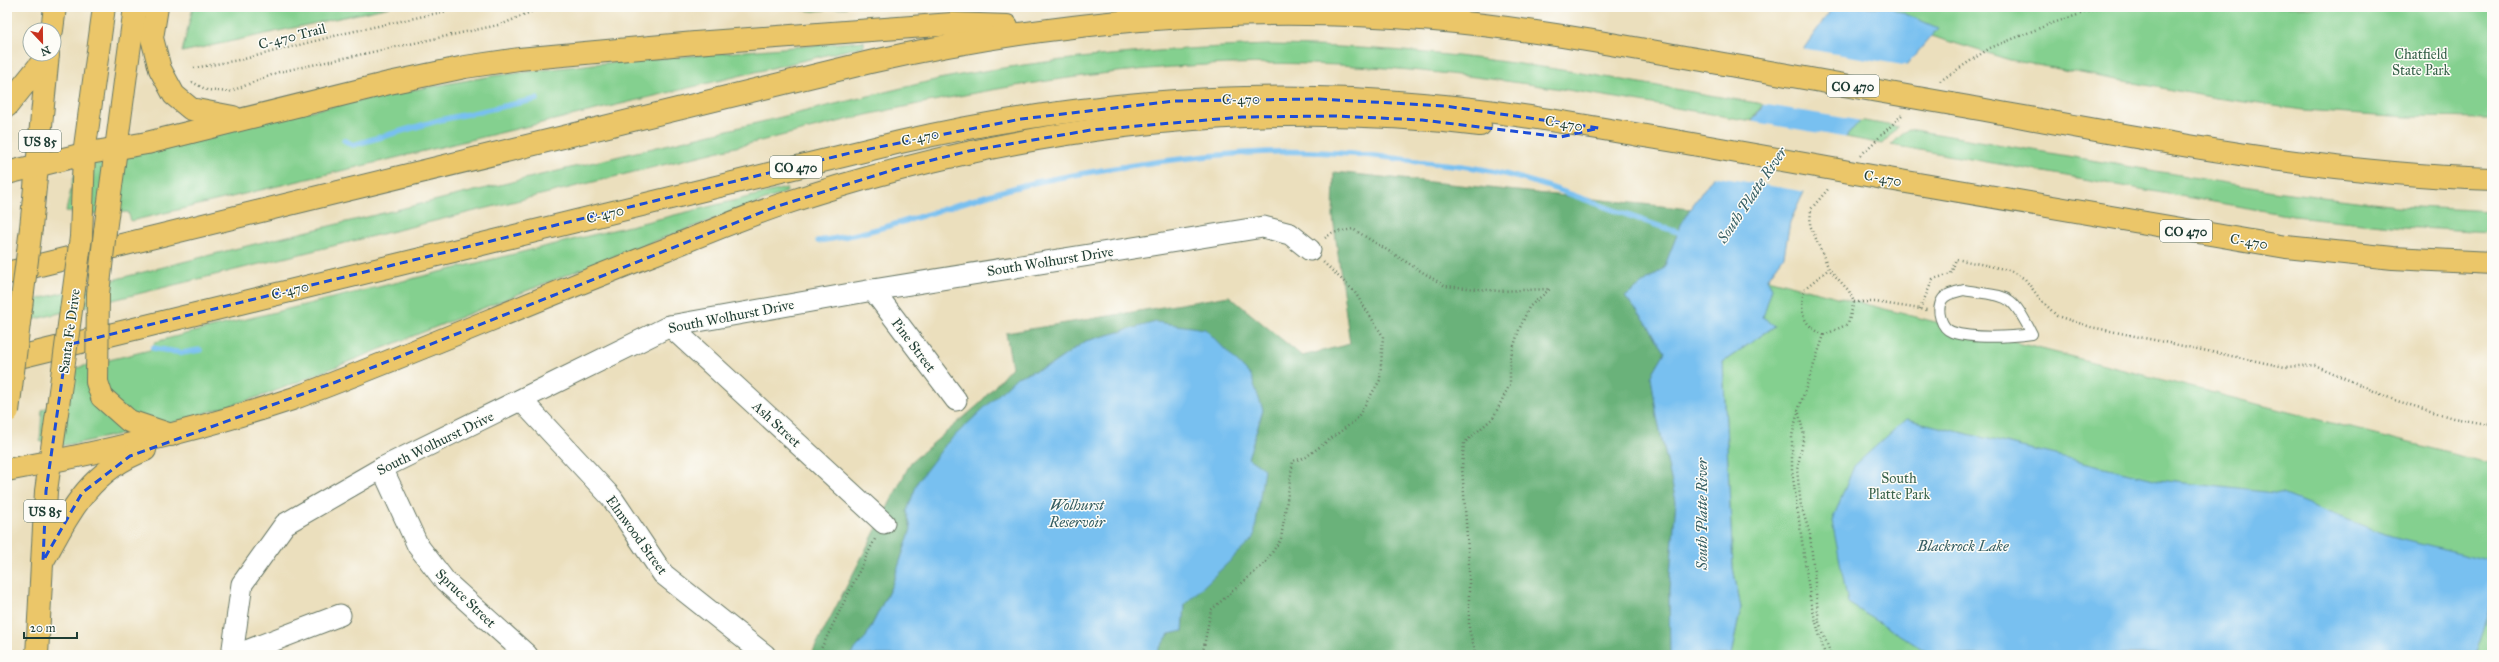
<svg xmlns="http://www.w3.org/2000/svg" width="2499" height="662" font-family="'IM FELL Great Primer',serif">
<rect width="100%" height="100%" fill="#fdfcf7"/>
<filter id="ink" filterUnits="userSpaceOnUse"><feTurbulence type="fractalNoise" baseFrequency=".025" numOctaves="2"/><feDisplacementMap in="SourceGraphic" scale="8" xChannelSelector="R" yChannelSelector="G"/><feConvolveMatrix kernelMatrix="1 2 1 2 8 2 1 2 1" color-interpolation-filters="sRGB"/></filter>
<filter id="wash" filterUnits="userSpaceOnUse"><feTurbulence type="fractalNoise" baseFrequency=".012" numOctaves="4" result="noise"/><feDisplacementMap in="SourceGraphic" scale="16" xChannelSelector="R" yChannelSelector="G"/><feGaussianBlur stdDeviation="0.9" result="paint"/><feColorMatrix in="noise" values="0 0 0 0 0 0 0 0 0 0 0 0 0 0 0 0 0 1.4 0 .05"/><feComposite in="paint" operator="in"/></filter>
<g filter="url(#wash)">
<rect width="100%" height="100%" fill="#ebdfbd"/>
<g fill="#84d08f" stroke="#528662">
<polygon points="193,7 390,7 182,52"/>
<polygon points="769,7 847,7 814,11"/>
<polygon points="1835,7 2492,7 2492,118 2408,117 2303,110 2216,98 2010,60"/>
<polygon points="864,41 864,46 131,221 128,212 85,215 66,211 77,164 140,147 400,92 492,76 594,64"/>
<path d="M1270,45C1354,46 1437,52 1520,64C1602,75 1682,91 1763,104L1751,121C1605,96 1459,68 1311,64C1160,59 1012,83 866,115L7,326V307L226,251L939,79C1048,58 1158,49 1270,45Z"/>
<polygon points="1860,120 1898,127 1882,144 1846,137"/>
<polygon points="1908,129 2274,191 2397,206 2492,211 2492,232 2402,227 2293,216 1891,145"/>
<polygon points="786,188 787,192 604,260 265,395 175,422 79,443 51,447 40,441 42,410 66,397 76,368 150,350 155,342 189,333"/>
<polygon points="1767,279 2492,464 2492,655 1731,655 1741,608 1733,568 1723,362 1774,327 1762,317"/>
</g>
<polygon fill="#6bb27a" stroke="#457857" points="1334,172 1690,209 1682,222 1664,268 1625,297 1644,319 1665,352 1651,376 1657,417 1676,501 1669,589 1670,655 1155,655 1169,634 1183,631 1185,604 1210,578 1263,410 1086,341 1051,365 1017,377 907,511 911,529 892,585 866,637 850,655 811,655 911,462 977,406 1012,367 1006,333 1229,296 1302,356 1350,344 1333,217"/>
<g fill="#78c0f0" stroke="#4c7e92">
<polygon points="1833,7 1889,7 1938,28 1846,137 1804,192 1790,222 1784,256 1767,279 1772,288 1763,317 1775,326 1723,362 1733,568 1741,608 1731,655 1670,655 1669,589 1676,501 1657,417 1651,376 1665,352 1644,319 1625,297 1664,268 1682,222 1690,209"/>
<polygon points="1156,322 1205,329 1251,376 1263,410 1248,458 1264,469 1254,538 1185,604 1183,631 1169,634 1155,655 850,655 866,637 892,585 911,529 907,511 918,481 946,444 1017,377 1051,365 1086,341"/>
<polygon points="1906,419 2158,480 2283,494 2384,534 2492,561 2492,604 2475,655 1932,655 1848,603 1832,521 1854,466"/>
</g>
<g fill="#ebdfbd">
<polygon points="1801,48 1909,66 1862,121 1761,104"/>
<polygon points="1749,121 1848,138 1806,192 1712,176"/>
</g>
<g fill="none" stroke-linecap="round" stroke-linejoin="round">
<g stroke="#78c0f0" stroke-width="5.5">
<polyline points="344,140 353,145 440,120 537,99"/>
<path d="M818,241C895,231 966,197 1042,181C1113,167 1195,155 1268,152C1319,150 1372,155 1423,162C1442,164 1462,165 1481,169C1551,182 1616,214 1684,234"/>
<polyline points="153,348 182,353 200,350"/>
</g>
</g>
</g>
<g filter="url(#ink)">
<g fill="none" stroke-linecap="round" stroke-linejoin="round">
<defs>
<path id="service" d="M1964,290C2009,298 2010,291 2032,334C2011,337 1971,339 1952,332C1941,328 1936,310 1942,300C1946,293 1957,292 1964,290Z"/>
<g id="minor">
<polyline points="873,290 956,400"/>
<polyline points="670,326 884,523"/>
<polyline points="521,400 612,498 663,574 765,655"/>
<polyline points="382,468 418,546 445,581 527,655"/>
<polyline points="232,655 242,584 285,524 382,468 670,326 873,290 1263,227 1290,234 1310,250"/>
<polyline points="236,655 340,615"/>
</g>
<g id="trunk">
<polyline points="52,30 55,7"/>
<polyline points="31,228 48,54"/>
<polyline points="81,237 84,154 104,7"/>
<polyline points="37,655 46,491 58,406"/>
</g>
<g id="motorway">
<polyline points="157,7 152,38 160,69 174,95 191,109 233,117"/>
<path d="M1952,104C2131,136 2310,173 2492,179"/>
<polyline points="7,106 48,55"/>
<polyline points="7,173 84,154 147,143 389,83 465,67 519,59 695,43 952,24 1007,26"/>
<polyline points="1883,178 2286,247 2393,258 2492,263"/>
<polyline points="105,231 135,7"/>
<path d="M7,273L870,62C1055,20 1245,4 1434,20C1541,29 1647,51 1753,69"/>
<path d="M7,360L900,142C1071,103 1248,88 1422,104C1509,111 1595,128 1681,142"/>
<polyline points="102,397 129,421 171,435"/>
<path d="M7,470C104,452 199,430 292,399C418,352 541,297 667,249C703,234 740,219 777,206C1002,130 1243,96 1480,125"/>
<path d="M43,561C70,512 89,471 145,450"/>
</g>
</defs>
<use href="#service" stroke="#667664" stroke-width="12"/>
<use href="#minor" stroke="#667664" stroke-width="23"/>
<use href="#trunk" stroke="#667664" stroke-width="24"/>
<use href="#motorway" stroke="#667664" stroke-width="24"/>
<g stroke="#667664" stroke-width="2.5" stroke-dasharray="1 3" stroke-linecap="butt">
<polyline points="194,68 244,59 346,33 465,7"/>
<polyline points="1940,81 1990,48 2050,24 2102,7"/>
<polyline points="192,82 207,90 229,92 279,72 503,24 542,7"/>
<polyline points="1861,155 1902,115"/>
<polyline points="1325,238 1332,233 1353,229 1445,286 1499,291 1550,289"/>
<polyline points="1854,302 1875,302 1927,310"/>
<polyline points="1920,309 1933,279 1951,274 1956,259 2009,270 2025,279 2040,299 2057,316 2091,327 2285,367 2315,365 2394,400 2453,418 2492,425"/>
<path d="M1824,335C1801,324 1800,312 1804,289L1829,269"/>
<polyline points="1799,413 1804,436 1797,470 1801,506 1810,534 1819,622 1831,655"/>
<polyline points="818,655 875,539"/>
<polyline points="1199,655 1203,651 1211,610 1265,563 1281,539 1293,461 1306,457 1356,420 1380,380 1383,336 1354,291 1323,262"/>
<polyline points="1476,655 1469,629 1469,564 1462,467 1464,443 1493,418 1510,384 1510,358 1519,330 1529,307 1550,289"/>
<polyline points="1825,655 1811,604 1792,471 1792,436 1798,411 1824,335 1848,324 1854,302 1849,291 1829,269 1810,225 1811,209 1829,188"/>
</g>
<use href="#service" stroke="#fff" stroke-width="10"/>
<use href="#minor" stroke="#fff" stroke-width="21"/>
<use href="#trunk" stroke="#ebc669" stroke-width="22"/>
<use href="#motorway" stroke="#ebc669" stroke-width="22"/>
<defs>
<g id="trunk-bridge">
<polyline points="58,406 81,237"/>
<polyline points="8,411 31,228"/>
</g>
<g id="motorway-bridge">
<polyline points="1753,69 1952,104"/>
<polyline points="1681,142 1883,178"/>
<polyline points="102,397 97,382 98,294 105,231"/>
</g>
</defs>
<use href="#trunk-bridge" stroke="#667664" stroke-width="24" stroke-linecap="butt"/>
<use href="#motorway-bridge" stroke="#667664" stroke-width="24" stroke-linecap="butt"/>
<use href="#trunk-bridge" stroke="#ebc669" stroke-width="22"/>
<use href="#motorway-bridge" stroke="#ebc669" stroke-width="22"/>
</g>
</g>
<path fill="none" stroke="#1d4ed8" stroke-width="3" stroke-dasharray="8 5" stroke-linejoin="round" d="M1319,99L1445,106L1599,128L1561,137L1422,120L1336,116L1242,117L1091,130L969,151L896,169L775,207L336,382L130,456L82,493L43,561L46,491L67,345L854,152L1021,119L1174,101Z"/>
<g text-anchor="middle" stroke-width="3" stroke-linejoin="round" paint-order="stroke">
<g fill="#fdfcf7" stroke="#62766e" stroke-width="1">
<rect x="1827" y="75" width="52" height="22" rx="3"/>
<rect x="19" y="130" width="42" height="22" rx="3"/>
<rect x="770" y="156" width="52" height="22" rx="3"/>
<rect x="2160" y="220" width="52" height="22" rx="3"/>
<rect x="24" y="500" width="42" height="22" rx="3"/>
</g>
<g font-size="13" font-weight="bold" fill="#1f3d34">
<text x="1853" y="91">CO 470</text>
<text x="40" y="146">US 85</text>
<text x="796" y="172">CO 470</text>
<text x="2186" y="236">CO 470</text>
<text x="45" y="516">US 85</text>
</g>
<g font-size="14" fill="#1f3d34" stroke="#fdfcf7">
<text transform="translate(292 36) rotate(-14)" y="5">C-470 Trail</text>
<text transform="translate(1241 99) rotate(-1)" y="5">C-470</text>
<text transform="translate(1564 123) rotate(9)" y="5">C-470</text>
<text transform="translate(920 137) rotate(-12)" y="5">C-470</text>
<text transform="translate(1883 178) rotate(10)" y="5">C-470</text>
<text transform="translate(605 214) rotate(-14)" y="5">C-470</text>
<text transform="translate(2249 241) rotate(9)" y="5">C-470</text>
<text transform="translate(1050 261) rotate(-9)" y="5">South Wolhurst Drive</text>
<text transform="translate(290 290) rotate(-14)" y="5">C-470</text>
<text transform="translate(731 316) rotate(-11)" y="5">South Wolhurst Drive</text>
<text transform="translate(69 331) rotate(-82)" y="5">Santa Fe Drive</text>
<text transform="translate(914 345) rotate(53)" y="5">Pine Street</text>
<text transform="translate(777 424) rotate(43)" y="5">Ash Street</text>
<text transform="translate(435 443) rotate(-26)" y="5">South Wolhurst Drive</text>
<text transform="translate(637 535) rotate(54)" y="5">Elmwood Street</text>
<text transform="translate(466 598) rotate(44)" y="5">Spruce Street</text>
</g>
<g font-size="14" fill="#38624b" stroke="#fdfcf7">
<text x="2421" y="59">Chatfield<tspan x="2421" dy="16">State Park</tspan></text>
<text x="1899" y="483">South<tspan x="1899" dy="16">Platte Park</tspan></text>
</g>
<g font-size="15" font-style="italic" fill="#355e63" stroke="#fdfcf7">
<text transform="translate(1752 195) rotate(-56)" y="5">South Platte River</text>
<text x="1077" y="510">Wolhurst<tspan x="1077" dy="17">Reservoir</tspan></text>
<text transform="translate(1702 514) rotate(-90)" y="5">South Platte River</text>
<text x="1963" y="551">Blackrock Lake</text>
</g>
</g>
<rect width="2499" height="662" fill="none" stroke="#fdfcf7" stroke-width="24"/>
<g transform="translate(42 42) rotate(158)"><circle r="19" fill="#fdfcf7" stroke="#a4b0a9"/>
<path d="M0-3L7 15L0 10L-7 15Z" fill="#c8321e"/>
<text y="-6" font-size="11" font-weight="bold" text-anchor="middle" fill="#1f3d34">N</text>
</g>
<path d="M24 632v6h53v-6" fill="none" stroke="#1f3d34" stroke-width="2"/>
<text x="30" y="632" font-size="12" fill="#1f3d34" stroke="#fdfcf7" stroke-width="3" paint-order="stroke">20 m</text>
</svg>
